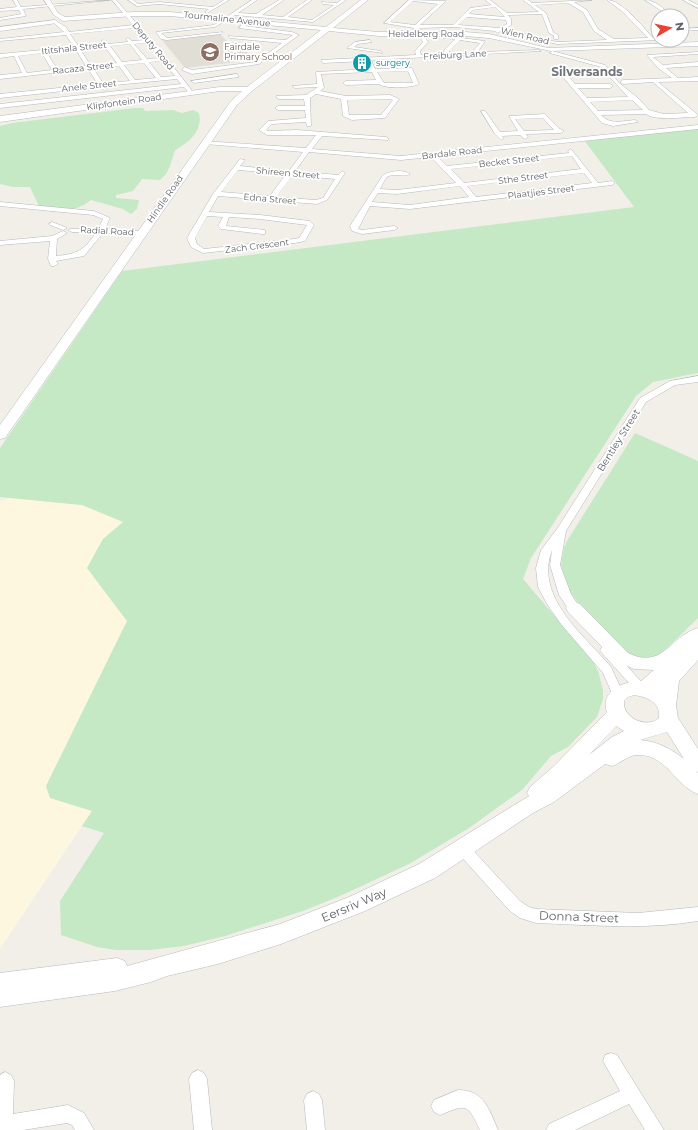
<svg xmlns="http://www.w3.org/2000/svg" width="698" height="1130" font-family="Montserrat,sans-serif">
<rect width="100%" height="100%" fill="#f1efe8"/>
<polygon fill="#fef7e0" points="8,498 82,505 124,522 103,539 87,568 127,621 46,786 50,798 92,811 0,949 0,501"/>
<polygon fill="#e1ded6" points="220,34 234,48 243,47 254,60 185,68 162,40"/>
<g fill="#c5e8c5">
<path d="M135,108H143L145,111L173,110L182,113L193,110L199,113C203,130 190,142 175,150L170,166L166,174L160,180L142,179L133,191L116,195V198L139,200L137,209L131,214L123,209L91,200C72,214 62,210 39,206L30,187H13L0,184V126L12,123Z"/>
<polygon points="698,128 698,373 653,382 636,396 531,558 523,579 593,661 598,671 603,690 603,699 597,717 568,747 551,756 522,790 469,828 409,864 340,896 303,911 225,936 184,946 150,950 116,950 97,947 61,935 60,901 104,833 82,826 92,811 50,798 46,786 127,621 87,568 103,539 123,522 82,505 0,497 0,448 122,271 634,207 584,140"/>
<polygon points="635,433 698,461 698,618 662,653 652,658 640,658 628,653 618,647 578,603 567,587 561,565 564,548 567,541"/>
</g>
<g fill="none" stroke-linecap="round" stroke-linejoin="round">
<defs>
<g id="street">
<polygon points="13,0 17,0 21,7 110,0 23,9 26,16 0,20 0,18 21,14 19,10 0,11 0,9 17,7"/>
<path d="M112,0H116C127,12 192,87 193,93H189L184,87L0,108V104L181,84L177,79L105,86L107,89L104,91L100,87L0,98V94L98,84L88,69L0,79V75L22,73L14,56L0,58V54L74,47L66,35L0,41V39L64,32L54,23L56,21L66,27L69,32L133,25ZM135,28L145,40L132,41L128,38L126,39L128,42L108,44L103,40L101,41L103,44L79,47L70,34ZM147,43L160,58L147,59L134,44ZM130,44L142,60L122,62L110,46ZM105,47L117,63L91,66L80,49ZM76,50L86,66L57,69L47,53ZM42,53L52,70L27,73L18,56ZM162,61L175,76L161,77L149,62ZM144,63L156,78L135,80L124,65ZM119,66L130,81L103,83L93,68Z"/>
<polygon points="128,0 133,0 138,4 159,2 213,7 224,0 229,0 207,13 205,12 209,9 159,4 137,6"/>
<polygon points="252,0 257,0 238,13 256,14 279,0 284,0 262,15 283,17 307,0 312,0 288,17 312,20 334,5 323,4 321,2 337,3 341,0 346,0 313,22 235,15 215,27 161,33 167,38 223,32 221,34 167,40 161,39 156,32 214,25"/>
<path d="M409,0L446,1L420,25H453L470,8L492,5L485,0H490L507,13L539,12L523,0H528L532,3L592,0L574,2L587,10L598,29L614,39L648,38L623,12L607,0C622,0 643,27 653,38H658V40H660L557,44L501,31L497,33L495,31L454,27L419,28L428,42L420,51L421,55L445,54L444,50L455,39L443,38L445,36L485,41L479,50V52L539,50L541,51L371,60L375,69L412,68L419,84C412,88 384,89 379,84L346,85L343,83L346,81L376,80L372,72L321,74L324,88L320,91L346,96L390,95L399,99L385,118L352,120L343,116L341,99L316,94L310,98L311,126H307L306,122L272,124L266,130L268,131L297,130L386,137L388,138V140L322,136L312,149L401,156L698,125V129L437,156L447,166L569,153L568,151L571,149L598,183L612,181L615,183L612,185L410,209L370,206L358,229L362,230L394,226L398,228L394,230L362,234L352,231L350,226L383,175C391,171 403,169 410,174C404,178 394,172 387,177C384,180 382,186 380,189L397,190L456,183L431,157L401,160L309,152L295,171L338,175L342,171L345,173L327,200L317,204L218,196L209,212L260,215L310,221L314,225L305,241L295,243L203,253L191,247L187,238L213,194L240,159L245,160L240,166L289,171L303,152L205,144L203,143V141L306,148L316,135H267L259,130L268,121L306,118L305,110H278L275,108L278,106H305L304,99H278L276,96L306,95L318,87L295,88L292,86L317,84L316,72L370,69L366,61L323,63L321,60L416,55L415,51L423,42L414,28L384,23ZM413,1L438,4L415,25L390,22ZM568,3L583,12L594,31L607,40L557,42L505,29L511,25V19L508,15L542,14L549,33L554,36V39H558V35L553,32L546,13L535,5ZM495,7L505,17L469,14L473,10ZM467,17L506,20L507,24L500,28L458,25ZM460,40L480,43L474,50V53L450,54L449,51ZM408,71L413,83H384L377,72ZM390,99L393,100L381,115H349L347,100ZM572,156L581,169L464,183L451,169ZM238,170L286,174L270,196L221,192ZM584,173L592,183L476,197L467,186ZM293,175L335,179L323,198L316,200L276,197ZM460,186L469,197L410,205L372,202L378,193L397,194ZM207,216L223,217L218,226L221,229L262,234H265V230L226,226L229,217L260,219L307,225L299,238L294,239L204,249L197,244L195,238Z"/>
<path d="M645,0C654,0 665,8 670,16H666L663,12Z"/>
<polygon points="683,0 688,0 698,5 698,8"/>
<polygon points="245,20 249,21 245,26 292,32 299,35 259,64 192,74 182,70 184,67 192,70 256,62 282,43 230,38 228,36 286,40 293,35 239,28"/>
<polygon points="698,28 698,30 682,31 682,29"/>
<polygon points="370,40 372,42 358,44 354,47 381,51 383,53 347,48 355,42"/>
<path d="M552,51L605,65L619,83L637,97L649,110L664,114L688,113L653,82L623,84L620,82L623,80L672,78L658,68L647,55L698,52V54L653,57L663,65L698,62V66L666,68L678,78L698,77V81L658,82L698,115L695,117C684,117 654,121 646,114L601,115C610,125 622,121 635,120L638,122L613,126L602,123L563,77L565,73L556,68L561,67L569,71H604L601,67L550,53ZM607,74L628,97L587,98L578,88H610L613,86L610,84H575L568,76L569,75ZM632,100L643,110L598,111L590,102Z"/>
<polygon points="237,74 239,77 194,83 191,81"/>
<path d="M481,111H485L500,132L518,131L509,116L545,114L560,129L564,131L561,133L526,134L528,137L525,139L520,135L502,136L504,138L501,140L495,134ZM543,118L554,130L524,131L515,119Z"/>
<path d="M0,202L94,211L110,218L105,229L142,231L146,233L142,235L103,233L84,256L56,261L58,264L54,266H51L48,259L50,241L0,245V241L52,236L63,231L67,233L57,239L56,256C77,254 83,251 96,233L72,232L68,230L70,229H98L103,219L93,215L0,206Z"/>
<polygon points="52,222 65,227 67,228 63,230 50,225 49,224"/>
<path d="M698,376V382L675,385L646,402L566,531L560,565L571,594L585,616L583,619H575L559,595L550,565L552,550C534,597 584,635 611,667L624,695L622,698H614L603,673L561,624L547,604L538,587L536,568L541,550L557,529L640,398L670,381Z"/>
<polygon points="606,646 610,647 645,686 647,689 645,692 637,692 602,653 600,650 602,647"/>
<path d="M463,843L468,845L520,901L529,907L536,909L638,913L698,907V921C644,930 590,925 536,923L520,918L510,911L458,853L456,849L458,845Z"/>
<polygon points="611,1053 617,1055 664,1130 645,1130 629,1104 575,1130 546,1130 549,1124 620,1091 603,1061 605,1055"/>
<polygon points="198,1070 204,1073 207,1079 212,1130 194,1130 189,1079 192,1073"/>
<polygon points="5,1072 11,1075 14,1081 13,1114 68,1105 84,1113 94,1130 75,1130 72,1125 67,1123 23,1130 0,1130 0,1075"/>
<path d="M458,1090C484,1090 489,1109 498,1130H480C467,1103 467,1104 440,1115L434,1112L431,1106L434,1100Z"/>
<polygon points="313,1091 319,1094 322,1100 325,1130 307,1130 304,1100 307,1094"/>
</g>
<g id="secondary">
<polygon points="44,0 50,0 58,13 65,17 133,12 170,12 326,27 361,0 368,0 333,28 379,32 465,32 489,34 548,48 698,42 698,46 551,51 489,38 465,36 379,36 329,31 252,91 237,105 5,438 0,439 0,425 231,101 242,91 220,91 0,122 0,116 220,87 247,87 321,30 170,16 133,16 63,21 54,15"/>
<polygon points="55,20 58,22 57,23 0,31 0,27"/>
<path d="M574,602L580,604L628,653C663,670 669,637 698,628V660L679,681L676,706L678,718L698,749V772L696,771L698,773V794C675,786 666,753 637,755C628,755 621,763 612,766L605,764L554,802L533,813L435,878L365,911L281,944L218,964L167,976L151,982L115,991L0,1007V973L117,958L125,961L127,966L280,924L349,897L419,864L529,796L527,793L530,787L554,766L607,712C599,692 624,680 640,682L654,670L634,669L616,661L568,612L566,608L568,604ZM634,695C648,697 661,703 659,718C647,729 622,718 624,701L628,697ZM616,726L624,731L612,737L589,755ZM667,732L684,759C671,749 657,741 640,740Z"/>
</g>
</defs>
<use href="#street" stroke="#b5b8bc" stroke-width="1"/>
<use href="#secondary" stroke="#b6babf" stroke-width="1"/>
<use href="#street" fill="#fff" fill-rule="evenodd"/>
<use href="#secondary" fill="#fff" fill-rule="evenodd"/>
</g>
<defs>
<symbol id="school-disc" viewBox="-11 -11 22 22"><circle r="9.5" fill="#8d6e63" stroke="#fff"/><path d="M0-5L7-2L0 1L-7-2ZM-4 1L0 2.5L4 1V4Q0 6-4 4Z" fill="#fff"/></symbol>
<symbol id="building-disc" viewBox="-11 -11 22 22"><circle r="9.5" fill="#0f9aa8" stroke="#fff"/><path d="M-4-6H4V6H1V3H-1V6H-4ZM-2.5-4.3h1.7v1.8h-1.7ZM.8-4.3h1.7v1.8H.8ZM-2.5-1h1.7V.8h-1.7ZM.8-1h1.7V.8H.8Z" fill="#fff"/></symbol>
</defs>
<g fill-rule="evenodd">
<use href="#school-disc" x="199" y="41" width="22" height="22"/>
<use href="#building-disc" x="351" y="52" width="22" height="22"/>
</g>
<g text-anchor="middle" stroke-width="3.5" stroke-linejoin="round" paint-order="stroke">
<g font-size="9" fill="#5f6368" stroke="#fff">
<text transform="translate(227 19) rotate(6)" y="3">Tourmaline Avenue</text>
<text x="426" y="37">Heidelberg Road</text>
<text transform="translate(525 36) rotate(13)" y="3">Wien Road</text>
<text transform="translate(153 46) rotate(50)" y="3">Deputy Road</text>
<text transform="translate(74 48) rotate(-6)" y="3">Ititshala Street</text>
<text transform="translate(455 55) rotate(-3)" y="3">Freiburg Lane</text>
<text transform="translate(83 68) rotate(-6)" y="3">Racaza Street</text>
<text transform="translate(89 86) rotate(-6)" y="3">Anele Street</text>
<text transform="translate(124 102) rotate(-8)" y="3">Klipfontein Road</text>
<text transform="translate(452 153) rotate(-6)" y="3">Bardale Road</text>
<text transform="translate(509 161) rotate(-6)" y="3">Becket Street</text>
<text transform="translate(288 173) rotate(5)" y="3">Shireen Street</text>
<text transform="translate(523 178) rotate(-7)" y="3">Sthe Street</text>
<text transform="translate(541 192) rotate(-7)" y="3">Plaatjies Street</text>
<text transform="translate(165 199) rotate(-55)" y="3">Hindle Road</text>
<text transform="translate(270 199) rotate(5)" y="3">Edna Street</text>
<text transform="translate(107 231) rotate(3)" y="3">Radial Road</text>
<text transform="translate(257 246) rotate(-7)" y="3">Zach Crescent</text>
</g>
<g font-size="9" fill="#785e54" stroke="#fff" text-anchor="start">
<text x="224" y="50">Fairdale<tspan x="224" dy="10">Primary School</tspan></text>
</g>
<g font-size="9" fill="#0d838f" stroke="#fff" text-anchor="start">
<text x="376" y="66">surgery</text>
</g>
<g font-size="10" fill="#5f6368" stroke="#fff">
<text transform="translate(618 440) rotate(-58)" y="4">Bentley Street</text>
</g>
<g font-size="12" font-weight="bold" fill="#70757a" stroke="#fff">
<text x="587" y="76">Silversands</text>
</g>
<g font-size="12" fill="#5f6368" stroke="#fff">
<text transform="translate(354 905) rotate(-23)" y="4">Eersriv Way</text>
<text transform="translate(579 917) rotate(2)" y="4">Donna Street</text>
</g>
</g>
<g transform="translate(670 28) rotate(81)"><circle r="19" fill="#ffffff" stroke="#bfc1c3"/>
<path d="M0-3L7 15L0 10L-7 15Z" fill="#ea4335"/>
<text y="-6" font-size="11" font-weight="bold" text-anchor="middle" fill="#5f6368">N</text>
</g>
</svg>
